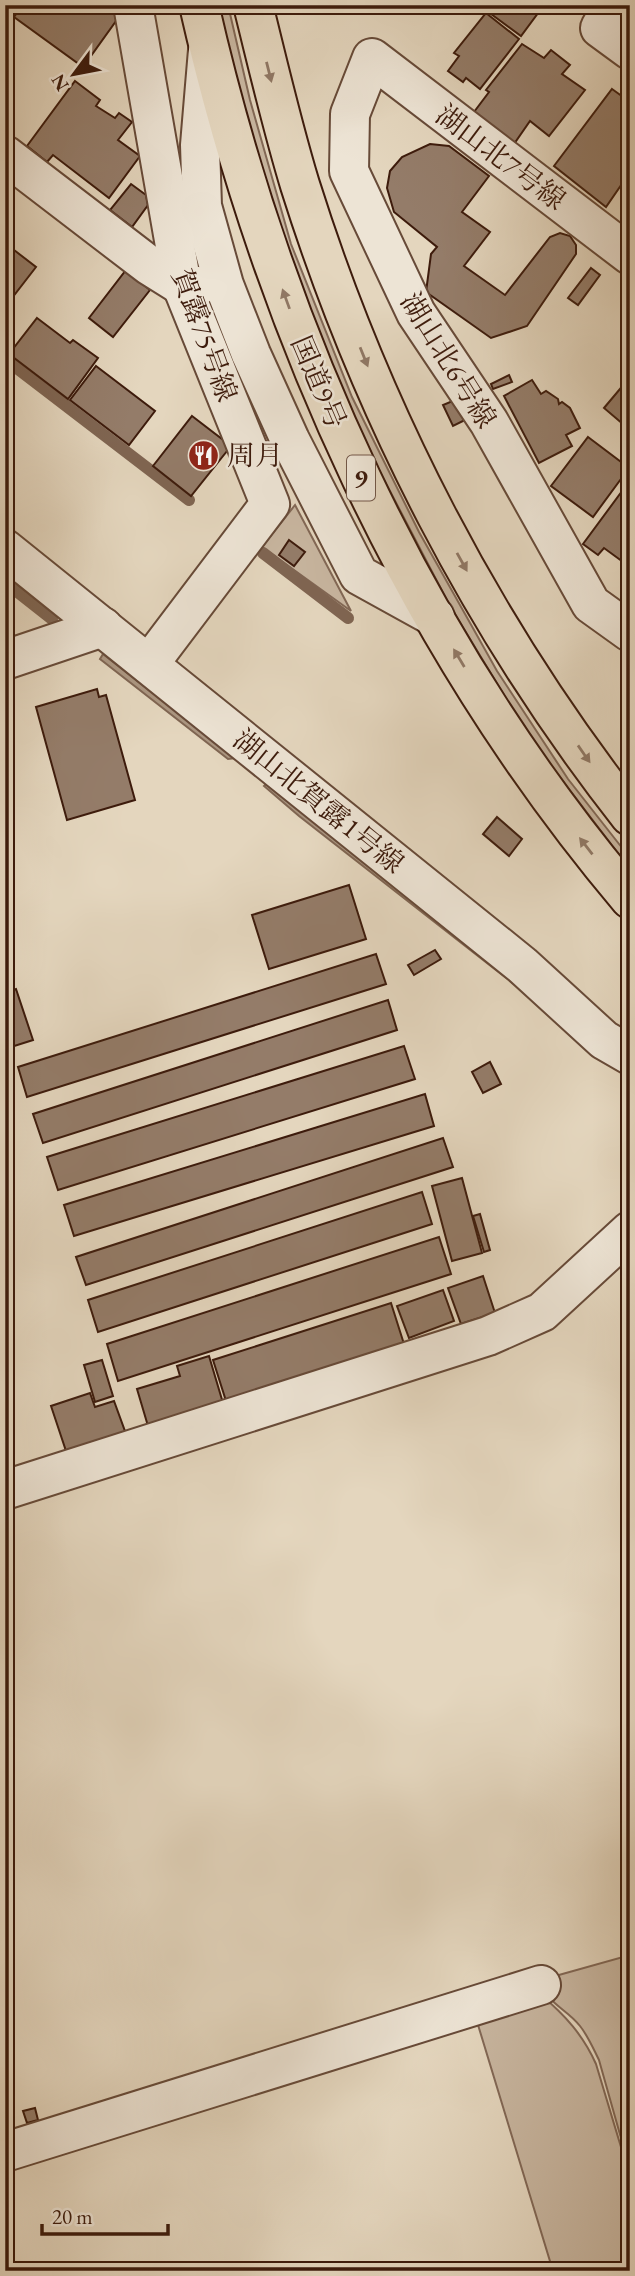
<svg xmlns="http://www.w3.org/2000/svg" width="635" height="2276" font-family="'EB Garamond','Noto Serif JP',serif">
<rect width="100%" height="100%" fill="#e4d6be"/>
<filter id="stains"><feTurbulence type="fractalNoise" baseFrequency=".00286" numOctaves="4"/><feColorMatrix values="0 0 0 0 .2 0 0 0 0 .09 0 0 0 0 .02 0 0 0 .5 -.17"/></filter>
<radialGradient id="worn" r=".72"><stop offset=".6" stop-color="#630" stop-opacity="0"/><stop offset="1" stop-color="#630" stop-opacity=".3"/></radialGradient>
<g fill="#c8b6a0" stroke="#826856" stroke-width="2">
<polygon points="219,5 228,5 250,100 291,244 352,397 419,532 497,671 568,779 630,858 630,869 530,738 450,606 379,470 344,395 285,250 234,76"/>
<polygon points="295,505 351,611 262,547"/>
<path d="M630,1955V2170L599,2060C593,2048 588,2036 580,2026C565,2007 547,2005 541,1980Z"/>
<path d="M541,1995C565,2015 583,2035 596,2064L630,2177V2271H553L475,2015Z"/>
</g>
<g fill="#ab9681" stroke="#7f6552" stroke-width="2">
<polygon points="103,654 236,758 228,759 100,659"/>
<polygon points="267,783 630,1065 630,1075 299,816 264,786"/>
</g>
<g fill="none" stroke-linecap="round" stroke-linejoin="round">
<g stroke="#7f6552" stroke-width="12">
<polyline points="5,359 189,500"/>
<polyline points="263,553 348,618"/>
<polyline points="5,582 52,619"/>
</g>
</g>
<g fill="#947c69" stroke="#3d1b0c" stroke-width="2">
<polygon points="23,5 119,5 121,14 83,67 14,17"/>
<polygon points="491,5 544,5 521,36 487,11"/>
<polygon points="486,13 519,39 480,89 466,78 463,82 448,71 459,56 454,53"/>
<polygon points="522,44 544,58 551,50 570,65 562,74 585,90 549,136 530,121 514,144 474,112 489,92 486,90"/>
<polygon points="75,81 100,100 96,106 115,118 119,113 132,122 118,140 140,156 109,198 53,155 47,162 27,146"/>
<polygon points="612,89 630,102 630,185 624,181 606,207 554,166"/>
<polygon points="430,144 449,146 489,176 462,212 490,232 464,266 505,295 550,237 560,233 570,236 576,245 576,254 527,326 491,338 426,292 431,254 437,247 394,212 387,188 390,171 402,157"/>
<polygon points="131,184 146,195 148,205 132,227 110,210"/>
<polygon points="5,243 36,267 5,307"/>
<polygon points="591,268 600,275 578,305 568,298"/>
<polygon points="126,270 150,290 113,337 89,318"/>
<polygon points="37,318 70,343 73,340 98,358 68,399 9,354"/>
<polygon points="96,366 155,411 129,445 70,400"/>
<polygon points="509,375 512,382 493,389 491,384"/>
<polygon points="630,377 630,430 604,408"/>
<polygon points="532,380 541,394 546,391 558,399 559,404 562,402 570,408 580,428 566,435 572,446 539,463 504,396"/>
<polygon points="455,400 465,420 453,426 443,405"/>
<polygon points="192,416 231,446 191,496 153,466"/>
<polygon points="588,437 629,468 593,517 551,486"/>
<polygon points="628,483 630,484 630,567 604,548 598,555 583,544"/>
<polygon points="289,540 305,552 294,566 279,555"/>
<polygon points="97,689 99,697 106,695 135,800 67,820 36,707"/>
<polygon points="497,817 522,839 509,856 483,834"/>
<polygon points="349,885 366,939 269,969 252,915"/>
<polygon points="435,950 441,959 414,975 408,965"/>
<polygon points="376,954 386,984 27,1097 18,1067"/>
<polygon points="16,989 33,1040 5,1049 5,993"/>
<polygon points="388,1000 397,1030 43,1143 33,1114"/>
<polygon points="404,1046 415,1079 58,1190 47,1157"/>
<polygon points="490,1062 501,1084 483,1093 472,1072"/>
<polygon points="425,1094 434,1126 74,1236 64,1205"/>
<polygon points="443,1138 453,1167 86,1285 76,1257"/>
<polygon points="462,1178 482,1253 452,1261 432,1186"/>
<polygon points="422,1192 432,1224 98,1332 88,1300"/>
<polygon points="480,1214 490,1250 484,1252 473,1216"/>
<polygon points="439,1237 451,1274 118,1381 107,1344"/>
<polygon points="483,1276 495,1313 461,1324 448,1288"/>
<polygon points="443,1290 454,1321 409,1338 397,1306"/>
<polygon points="391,1303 404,1344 226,1401 213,1360"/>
<polygon points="209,1356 223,1403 148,1426 137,1389 180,1376 177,1366"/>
<polygon points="102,1360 113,1396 95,1402 84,1365"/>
<polygon points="90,1393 95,1407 114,1401 126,1434 67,1454 51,1406"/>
<polygon points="35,2108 38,2120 27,2123 23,2111"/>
</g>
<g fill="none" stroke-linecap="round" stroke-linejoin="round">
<defs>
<g id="minor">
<polyline points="133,5 182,286 270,504 149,664"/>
<polyline points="613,5 600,28 630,50"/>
<polyline points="208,50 200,145 202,206 224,285 251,354 290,440 359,575 435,617"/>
<polyline points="5,155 150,266 182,286 198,286"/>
<polyline points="630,255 372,58 350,114 349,171 416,313 489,422 591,604 630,632"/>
<polyline points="5,549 522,965 604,1040 630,1055"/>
<polyline points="5,660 103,627"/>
<polyline points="5,1490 488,1336 542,1312 630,1231"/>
<polyline points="5,2152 541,1985"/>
</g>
<g id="trunk">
<path d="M199,5C273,330 414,643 630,899"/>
<path d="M253,5C268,65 282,126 300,185C371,411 483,629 630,816"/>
</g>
</defs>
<use href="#minor" stroke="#674a38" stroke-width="42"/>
<use href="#trunk" stroke="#3d1b0c" stroke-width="42"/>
<use href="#minor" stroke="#ede4d5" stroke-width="38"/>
<use href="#trunk" stroke="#e4d6be" stroke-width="38"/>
</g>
<defs><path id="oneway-solid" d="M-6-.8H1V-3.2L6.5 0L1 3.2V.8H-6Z" transform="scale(1.75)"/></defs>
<g fill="#907865">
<use href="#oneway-solid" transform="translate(269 72) rotate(76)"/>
<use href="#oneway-solid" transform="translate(286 299) rotate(-110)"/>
<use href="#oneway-solid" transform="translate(364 357) rotate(68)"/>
<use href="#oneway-solid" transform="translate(462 562) rotate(61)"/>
<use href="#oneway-solid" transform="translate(459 658) rotate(-121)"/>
<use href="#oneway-solid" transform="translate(584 754) rotate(55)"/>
<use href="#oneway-solid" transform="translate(586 846) rotate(-128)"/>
</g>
<defs>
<symbol id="restaurant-disc" viewBox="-11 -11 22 22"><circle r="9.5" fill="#8f2418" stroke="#ede4d5"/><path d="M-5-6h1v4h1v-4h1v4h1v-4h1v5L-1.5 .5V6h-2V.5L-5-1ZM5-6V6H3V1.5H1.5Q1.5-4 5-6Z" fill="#fff"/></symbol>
</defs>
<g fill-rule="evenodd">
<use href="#restaurant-disc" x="186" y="438" width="35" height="35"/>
</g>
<g text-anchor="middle" stroke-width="5" stroke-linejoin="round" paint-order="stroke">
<rect fill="#ede4d5" stroke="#725748" stroke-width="2" x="347" y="455.5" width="28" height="45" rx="5"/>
<g font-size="26" font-weight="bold" fill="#3d1b0c">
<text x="361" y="487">9</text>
</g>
<g font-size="28" fill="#3d1b0c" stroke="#ede4d5">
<text transform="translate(501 157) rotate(37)" y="10">湖山北7号線</text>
<text transform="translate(205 335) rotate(70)" y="10">賀露75号線</text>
<text transform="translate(449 360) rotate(58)" y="10">湖山北6号線</text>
<text transform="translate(319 382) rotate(67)" y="10">国道9号</text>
<text transform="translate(319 801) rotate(39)" y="10">湖山北賀露1号線</text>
</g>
<g font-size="28" fill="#3d1b0c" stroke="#ede4d5" text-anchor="start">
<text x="227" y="465">周月</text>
</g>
</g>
<rect width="635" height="2276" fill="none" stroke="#e4d6be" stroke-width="28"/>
<rect x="7" y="7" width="621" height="2262" fill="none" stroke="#3d1b0c" stroke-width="3.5"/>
<rect x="14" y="14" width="607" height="2248" fill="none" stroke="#3d1b0c" stroke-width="2"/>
<g transform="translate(74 74) rotate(238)" stroke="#ede4d5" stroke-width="5" paint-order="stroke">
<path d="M0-5L12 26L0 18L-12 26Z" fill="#3d1b0c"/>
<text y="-10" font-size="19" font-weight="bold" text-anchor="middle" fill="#3d1b0c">N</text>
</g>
<path d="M42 2224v10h126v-10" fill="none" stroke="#3d1b0c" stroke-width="3.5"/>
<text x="52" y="2224" font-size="21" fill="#3d1b0c" stroke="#ede4d5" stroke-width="5" paint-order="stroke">20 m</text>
<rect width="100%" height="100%" filter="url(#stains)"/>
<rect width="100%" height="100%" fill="url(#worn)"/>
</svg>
